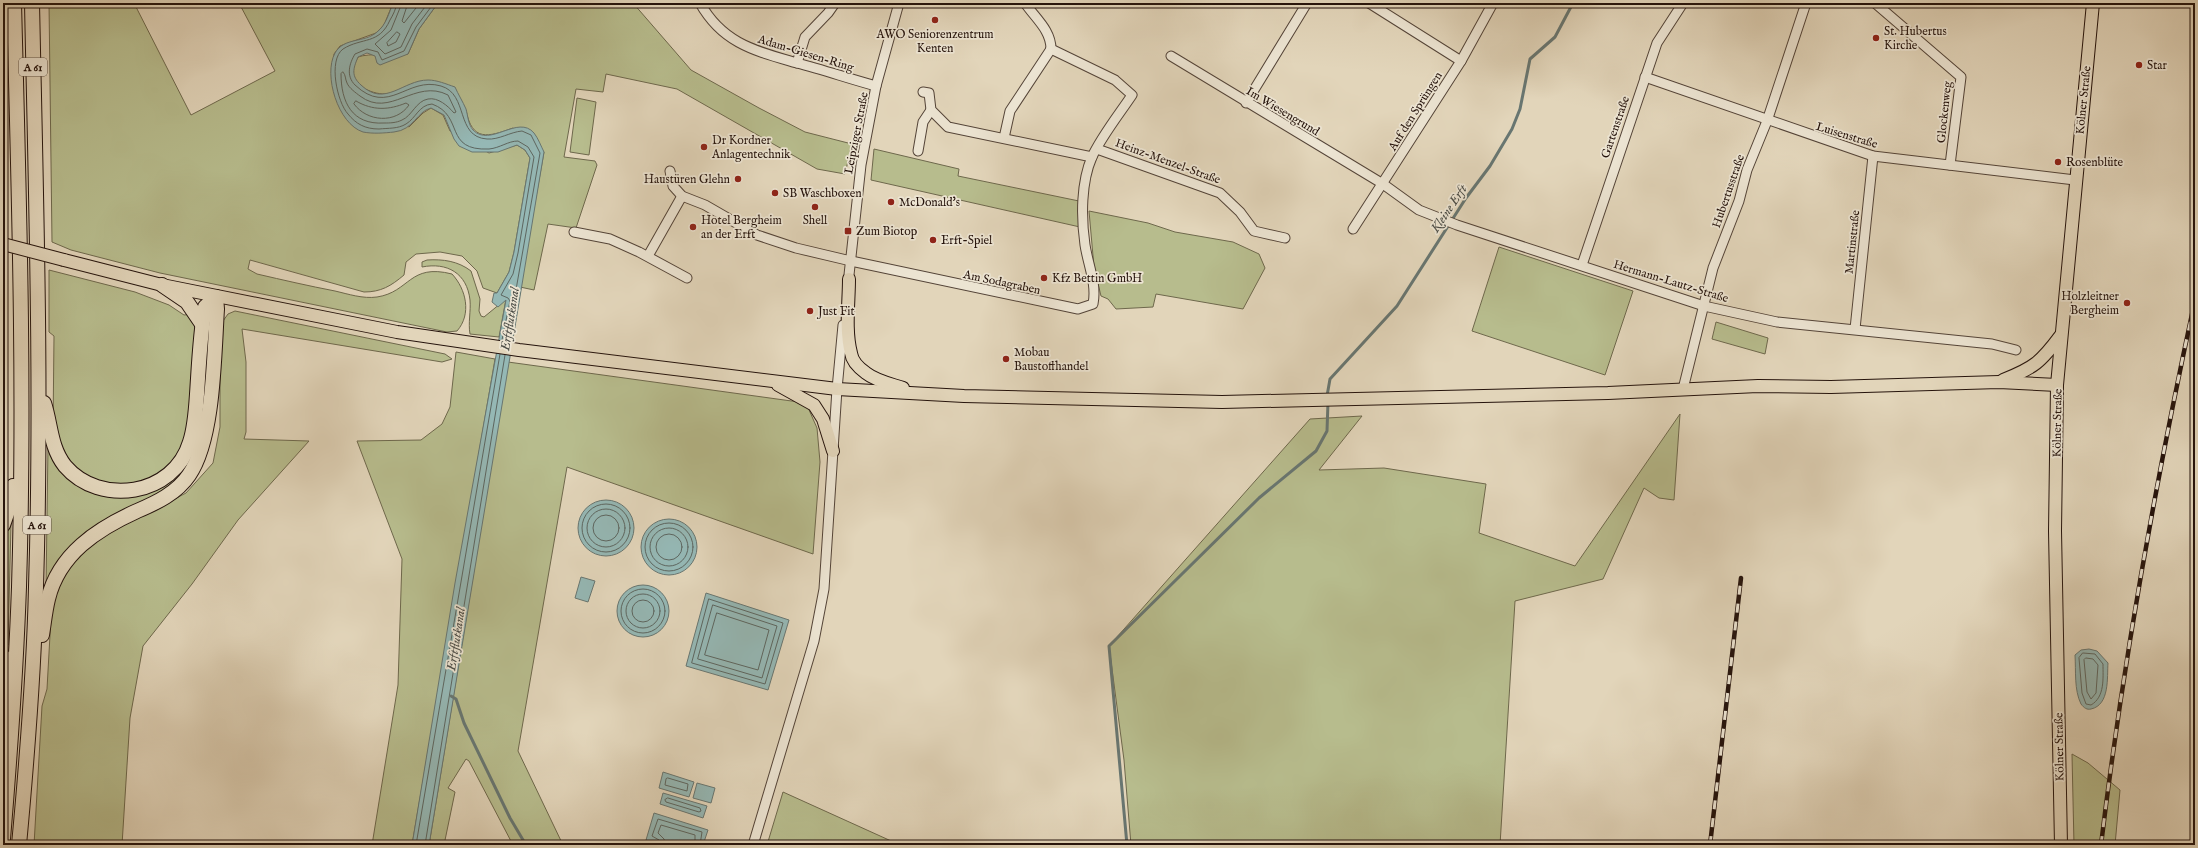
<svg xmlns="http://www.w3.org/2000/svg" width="2198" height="848" font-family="'IM FELL English',serif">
<rect width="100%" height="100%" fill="#e2d5ba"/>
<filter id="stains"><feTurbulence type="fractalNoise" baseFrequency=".005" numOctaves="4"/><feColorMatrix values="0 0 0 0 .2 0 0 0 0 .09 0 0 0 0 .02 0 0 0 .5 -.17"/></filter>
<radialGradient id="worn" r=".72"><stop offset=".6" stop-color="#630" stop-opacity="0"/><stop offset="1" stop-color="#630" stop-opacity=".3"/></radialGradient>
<g fill="#b7bc8d" stroke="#6e684c">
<path d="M49,3H134L191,115L275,71L239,3H393L384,25L376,33L340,46L334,54L332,80L409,127L423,113L431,108L443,115L450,131L489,153L517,145L525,150L530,158L514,252L509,272L497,293L483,288L477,271L462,256L440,252L416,254L406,262L404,275C391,286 381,292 364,292L250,260L248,269L257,274C283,280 309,286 335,291C348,294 363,299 377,297C410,292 409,263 452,274C466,289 472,314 457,331L447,332L160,273L71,250L52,242Z"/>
<path d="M438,3H633L691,70L759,108L805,132L852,144L845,174L817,169L677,89L606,74L603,92L576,89L564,157L595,161L597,165L576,228L548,224L534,290L520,287L544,152L513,128C488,137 472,142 466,110L412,84C405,87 396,93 388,94C374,95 352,87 353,69C354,65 356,61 358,57C369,53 394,55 408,54L419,29Z"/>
<polygon points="577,98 596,102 589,155 570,152"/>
<polygon points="874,149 959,169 958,176 1079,201 1080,227 871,180"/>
<polygon points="1089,211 1148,223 1175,232 1233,242 1259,254 1265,268 1243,309 1156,294 1153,307 1116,309 1108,299 1101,296 1094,267"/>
<polygon points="1499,247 1633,291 1605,375 1472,331"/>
<polygon points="3,257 5,258 6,498 3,514"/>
<path d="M427,260C443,259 458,261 471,271L480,299L479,311L481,316L484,317L506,299L499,337L470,334C468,323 471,311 470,300C467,273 447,262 422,267V262Z"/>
<polygon points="49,270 135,292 169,305 184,315 192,314 196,323 187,438 169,467 153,479 122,487 91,481 67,460 53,430 54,336 49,332"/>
<polygon points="235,311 445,354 452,359 442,362 242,329 246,362 246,432 244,439 309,441 238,520 192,584 143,646 130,718 122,845 34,845 42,706 47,689 52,599 63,575 77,557 96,540 186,493 213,463 220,427 220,343 223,321 228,314"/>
<polygon points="211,316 204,417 200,443 177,483 113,518 46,589 48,446 55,460 116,496 186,459 206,328"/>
<polygon points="1716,322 1768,338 1765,354 1712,339"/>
<polygon points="456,352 495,359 412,845 372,845 398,685 402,559 357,441 421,440 442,424 450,407"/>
<polygon points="508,362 806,403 817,428 820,462 813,554 567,467 518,751 563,845 513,845 469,761 466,759 448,788 455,792 444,845 429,845"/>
<polygon points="1680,414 1674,500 1659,498 1644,488 1603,579 1515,601 1500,845 1131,845 1124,760 1109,646 1310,419 1362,416 1319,470 1384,468 1486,484 1479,533 1575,566"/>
<polygon points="11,524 8,645 3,639 3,536 7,527"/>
<polygon points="2072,754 2088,763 2120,790 2115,845 2074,845"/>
<polygon points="783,792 900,845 767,845"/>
</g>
<g fill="#95b8b5" stroke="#687671">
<path d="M393,3H438L419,29L408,54L380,65L377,63L375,56L367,53L358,57C353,69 351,76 361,85C385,108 403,80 428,80C437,80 446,84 455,87C458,94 463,102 466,109C468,116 468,124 473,130C490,148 518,114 534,133C538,138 541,146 544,152L429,845H412L455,583L506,300L498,307L492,302L494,293H497L509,272L514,252L530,158L525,150L517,145L498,152H472L459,146L454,139L444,115L431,108C417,111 414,130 394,132C385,133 373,134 363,132C338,124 323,75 335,53C344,37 365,43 377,32C386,25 389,13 393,3Z"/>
<circle cx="606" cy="528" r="28"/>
<circle cx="669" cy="547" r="28"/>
<polygon points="581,577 595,581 588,602 575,598"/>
<circle cx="643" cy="611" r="26"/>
<polygon points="706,593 789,620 768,690 686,666"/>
<path d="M2089,649L2097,651L2108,663C2107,677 2110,705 2091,709C2087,710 2084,708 2081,704C2074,690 2076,671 2075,655L2081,650Z"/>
<polygon points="663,772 694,782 689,797 659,788"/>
<polygon points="697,783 715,788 711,803 693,798"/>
<polygon points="663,793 707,806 703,818 660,804"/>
<polygon points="654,813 708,830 703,845 662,845 646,840"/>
</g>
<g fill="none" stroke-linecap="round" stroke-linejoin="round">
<g stroke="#5d6660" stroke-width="1">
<path d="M397,3C396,9 393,15 390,20C379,45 362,37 343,49C328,60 337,102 348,114C356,124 365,129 379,129C388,128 398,129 406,124C416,118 419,105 432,104C465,116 443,151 489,149C500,148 508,141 518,141L528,147L534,157L518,253L513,274L501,295L508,298L510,301L502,340"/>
<polyline points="402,3 391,30 375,44 385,54 401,47 412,24 428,3"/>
<polyline points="408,3 402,21 404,23 420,3"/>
<path d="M434,3L416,27L404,51L382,60L378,52L367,49L355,54C349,64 346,76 355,85C389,117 407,76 441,86C469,94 455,137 487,139C499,140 510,132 522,131L531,135L540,153L507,341"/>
<polygon points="397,32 400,34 396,42 388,46 387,43"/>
<path d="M343,72C346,75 345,79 347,83C349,88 356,93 360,96C390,119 415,78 448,95L456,112L454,113C448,106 438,97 428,99C416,101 412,116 402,120C396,123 390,123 384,123C352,125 341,102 341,74Z"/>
<path d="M356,101C373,111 389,110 406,103L409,105C396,124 367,122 354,104Z"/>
<circle cx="606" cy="528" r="24"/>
<circle cx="606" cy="528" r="19"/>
<circle cx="606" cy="528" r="13"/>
<circle cx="669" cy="547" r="24"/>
<circle cx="669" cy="547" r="19"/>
<circle cx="669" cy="547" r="13"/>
<circle cx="643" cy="611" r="22"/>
<circle cx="643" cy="611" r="17"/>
<polygon points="709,599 783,623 765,684 692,663"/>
<circle cx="643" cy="611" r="11"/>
<polygon points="713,605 777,626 762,678 698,659"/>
<polygon points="717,613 769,630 758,670 705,655"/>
<path d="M2083,653L2095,654L2103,664C2103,678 2105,697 2091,705L2086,704L2082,693L2079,658Z"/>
<polygon points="2086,658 2093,659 2098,665 2096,693 2091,699 2087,692 2084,660"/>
<polygon points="668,778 688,784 687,791 665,785 666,779"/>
<polygon points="668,798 700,808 701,811 699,812 666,802 665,800"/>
<polyline points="416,845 500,354"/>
<polyline points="425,845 505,355"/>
<polyline points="661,845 659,840 652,836 658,819 702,832 700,845"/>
<polyline points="666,845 664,839 658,833 661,825 695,835 695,845"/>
</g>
<g stroke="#687671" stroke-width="3">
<polyline points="1327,396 1330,379 1397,306 1466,198 1490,166 1512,129 1520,109 1530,59 1555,37 1573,3"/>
<polyline points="451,696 456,699 464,723 510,818 526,845"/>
<polyline points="1127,845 1109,646 1259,498 1316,451 1327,431 1328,402"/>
</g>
<defs>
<g id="minor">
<path d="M700,3C723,44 756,51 797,63C824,70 850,79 876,86"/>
<path d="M1025,3C1035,18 1051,30 1051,49"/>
<polyline points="1369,3 1461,61"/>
<polyline points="1875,3 1961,77 1950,165"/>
<polyline points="1171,56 1383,184 1419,210 1457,225 1704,306 1777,322 1992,344 2016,350"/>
<polyline points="797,63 805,37 828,13 835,3"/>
<polyline points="1645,77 1873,156 2075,180"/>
<polyline points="923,92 929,93 931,110 948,127 1092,157"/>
<polyline points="1246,103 1307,3"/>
<polyline points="1004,138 1010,111 1051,49"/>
<polyline points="1097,149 1220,193 1240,212 1254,231 1285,238"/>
<polyline points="918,151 923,122 931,110"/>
<path d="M670,171L673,186L682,196L705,205L757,235L796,248L851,261L1078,309L1093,304C1097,284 1088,265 1085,245C1081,217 1081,182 1092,157C1101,137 1120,113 1132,95L1115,80L1051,49"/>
<polyline points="1353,229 1461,61 1493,3"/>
<polyline points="574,232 610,239 639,252 687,278"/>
<polyline points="648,256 682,196"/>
<polyline points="1582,265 1657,43 1683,3"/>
<polyline points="848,284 861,165 876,86 899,3"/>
<polyline points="1855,329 1873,156"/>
<polyline points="1683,389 1713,268 1739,201 1747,170 1767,121 1806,3"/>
<polyline points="753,845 814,641 824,589 837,389 843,325"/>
</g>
<g id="major">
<polyline points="64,260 162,285 397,332 519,350 837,389 964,396 1222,402 1608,393 1758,386 1831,387 1999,382 2057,385"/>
<path d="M849,279C849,302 845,330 851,353C852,361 859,368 866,373C876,381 891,384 903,388"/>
<path d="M2003,380C2034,368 2041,362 2061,335"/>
<polyline points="778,385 814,405 823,419 833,451"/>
<polyline points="2061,845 2055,531 2057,385 2093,3"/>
</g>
<g id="highway">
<polyline points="162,285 187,302 202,324"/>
<path d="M44,403C51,424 50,447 65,466C100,507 174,496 190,442C195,427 196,410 197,394C199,365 200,336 205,307L216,297"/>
<polyline points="3,525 9,508 13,486"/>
<path d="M42,635C44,623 45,611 48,599C59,554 97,529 137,511C156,503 177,493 189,475C214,439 214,354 217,309L216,297"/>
<polyline points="3,656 6,685"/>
<path d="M3,839C10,755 16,671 19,587C25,392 19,197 14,3"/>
<path d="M19,845C27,759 34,673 36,587C42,393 36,198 32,3"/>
</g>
</defs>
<use href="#minor" stroke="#544438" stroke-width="11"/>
<use href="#major" stroke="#25130c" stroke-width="14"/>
<use href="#highway" stroke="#25130c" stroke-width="16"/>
<use href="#minor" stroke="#ece4d2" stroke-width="9"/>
<use href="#major" stroke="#e2d5ba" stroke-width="12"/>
<use href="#highway" stroke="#e2d5ba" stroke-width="14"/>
<defs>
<g id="rail">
<polyline points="1710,845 1741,578"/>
<path d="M2101,845C2123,662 2156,480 2195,300"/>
</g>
</defs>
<use href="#rail" stroke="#25130c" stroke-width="4.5"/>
<use href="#rail" stroke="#ece4d2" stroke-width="3" stroke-dasharray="9" stroke-linecap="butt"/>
<defs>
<polyline id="major-bridge" points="3,244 64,260"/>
</defs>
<use href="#major-bridge" stroke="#25130c" stroke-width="14" stroke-linecap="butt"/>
<use href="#major-bridge" stroke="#e2d5ba" stroke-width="12"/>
</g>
<g fill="#8f2418" stroke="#ece4d2" stroke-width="1.5">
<circle cx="935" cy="20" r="4"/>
<circle cx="1876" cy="38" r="4"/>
<circle cx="2139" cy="65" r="4"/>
<circle cx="704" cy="147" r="4"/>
<circle cx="2058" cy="162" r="4"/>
<circle cx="738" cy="179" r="4"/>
<circle cx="775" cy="193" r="4"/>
<circle cx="891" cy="202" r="4"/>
<circle cx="815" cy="207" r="4"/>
<circle cx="693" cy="227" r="4"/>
<rect x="844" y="227" width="8" height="8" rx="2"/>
<circle cx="933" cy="240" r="4"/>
<circle cx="1044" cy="278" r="4"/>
<circle cx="2127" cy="303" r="4"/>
<circle cx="810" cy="311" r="4"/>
<circle cx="1006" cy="359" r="4"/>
</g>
<g text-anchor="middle" stroke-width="3.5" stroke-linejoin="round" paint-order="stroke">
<g fill="#ece4d2" stroke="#615247" stroke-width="1">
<rect x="19" y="58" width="28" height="18" rx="3"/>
<rect x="23" y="516" width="28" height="18" rx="3"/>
</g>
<g font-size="11" font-weight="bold" fill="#25130c">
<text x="33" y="71">A 61</text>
<text x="37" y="529">A 61</text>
</g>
<g font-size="12" fill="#25130c" stroke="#ece4d2" text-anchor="start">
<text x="1884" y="35">St. Hubertus<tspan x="1884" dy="14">Kirche</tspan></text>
<text x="935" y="38" text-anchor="middle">AWO Seniorenzentrum<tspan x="935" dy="14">Kenten</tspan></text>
<text x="2147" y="69">Star</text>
<text x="712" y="144">Dr Kordner<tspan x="712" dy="14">Anlagentechnik</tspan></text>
<text x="2066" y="166">Rosenblüte</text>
<text x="730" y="183" text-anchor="end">Haustüren Glehn</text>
<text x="783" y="197">SB Waschboxen</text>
<text x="899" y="206">McDonald's</text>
<text x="701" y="224">Hotel Bergheim<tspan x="701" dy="14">an der Erft</tspan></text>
<text x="815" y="224" text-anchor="middle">Shell</text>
<text x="856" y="235">Zum Biotop</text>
<text x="941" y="244">Erft-Spiel</text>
<text x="1052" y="282">Kfz Bettin GmbH</text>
<text x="2119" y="300" text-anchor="end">Holzleitner<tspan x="2119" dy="14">Bergheim</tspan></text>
<text x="818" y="315">Just Fit</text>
<text x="1014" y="356">Mobau<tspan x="1014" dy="14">Baustoffhandel</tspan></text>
</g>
<g font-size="12" fill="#25130c" stroke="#ece4d2">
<text transform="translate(806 53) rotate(17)" y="4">Adam-Giesen-Ring</text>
<text transform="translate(2083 100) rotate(-84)" y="4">Kölner Straße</text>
<text transform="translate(1283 111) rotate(31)" y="4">Im Wiesengrund</text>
<text transform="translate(1415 111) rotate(-58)" y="4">Auf den Sprüngen</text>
<text transform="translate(1944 112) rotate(-84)" y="4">Glockenweg</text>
<text transform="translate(1615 127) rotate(-71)" y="4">Gartenstraße</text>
<text transform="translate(856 133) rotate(-79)" y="4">Leipziger Straße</text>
<text transform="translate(1847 135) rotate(17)" y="4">Luisenstraße</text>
<text transform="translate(1168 161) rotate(20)" y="4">Heinz-Menzel-Straße</text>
<text transform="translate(1728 191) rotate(-71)" y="4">Hubertusstraße</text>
<text transform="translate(1852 242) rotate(-84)" y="4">Martinstraße</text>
<text transform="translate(1671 281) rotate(17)" y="4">Hermann-Lautz-Straße</text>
<text transform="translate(1002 282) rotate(12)" y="4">Am Sodagraben</text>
<text transform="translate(2057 423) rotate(-89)" y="4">Kölner Straße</text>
<text transform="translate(2059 747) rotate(-91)" y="4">Kölner Straße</text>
</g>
<g font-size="13" font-style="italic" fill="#4c4d47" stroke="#ece4d2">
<text transform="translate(1448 208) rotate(-56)" y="5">Kleine Erft</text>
<text transform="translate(509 319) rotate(-81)" y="5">Erftflutkanal</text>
<text transform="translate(455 639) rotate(-81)" y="5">Erftflutkanal</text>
</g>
</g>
<rect width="2198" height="848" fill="none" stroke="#e2d5ba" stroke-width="16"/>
<rect x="4" y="4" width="2190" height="840" fill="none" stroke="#25130c" stroke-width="2"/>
<rect x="8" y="8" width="2182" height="832" fill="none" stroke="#25130c"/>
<rect width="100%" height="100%" filter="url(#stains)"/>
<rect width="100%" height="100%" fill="url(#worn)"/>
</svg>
